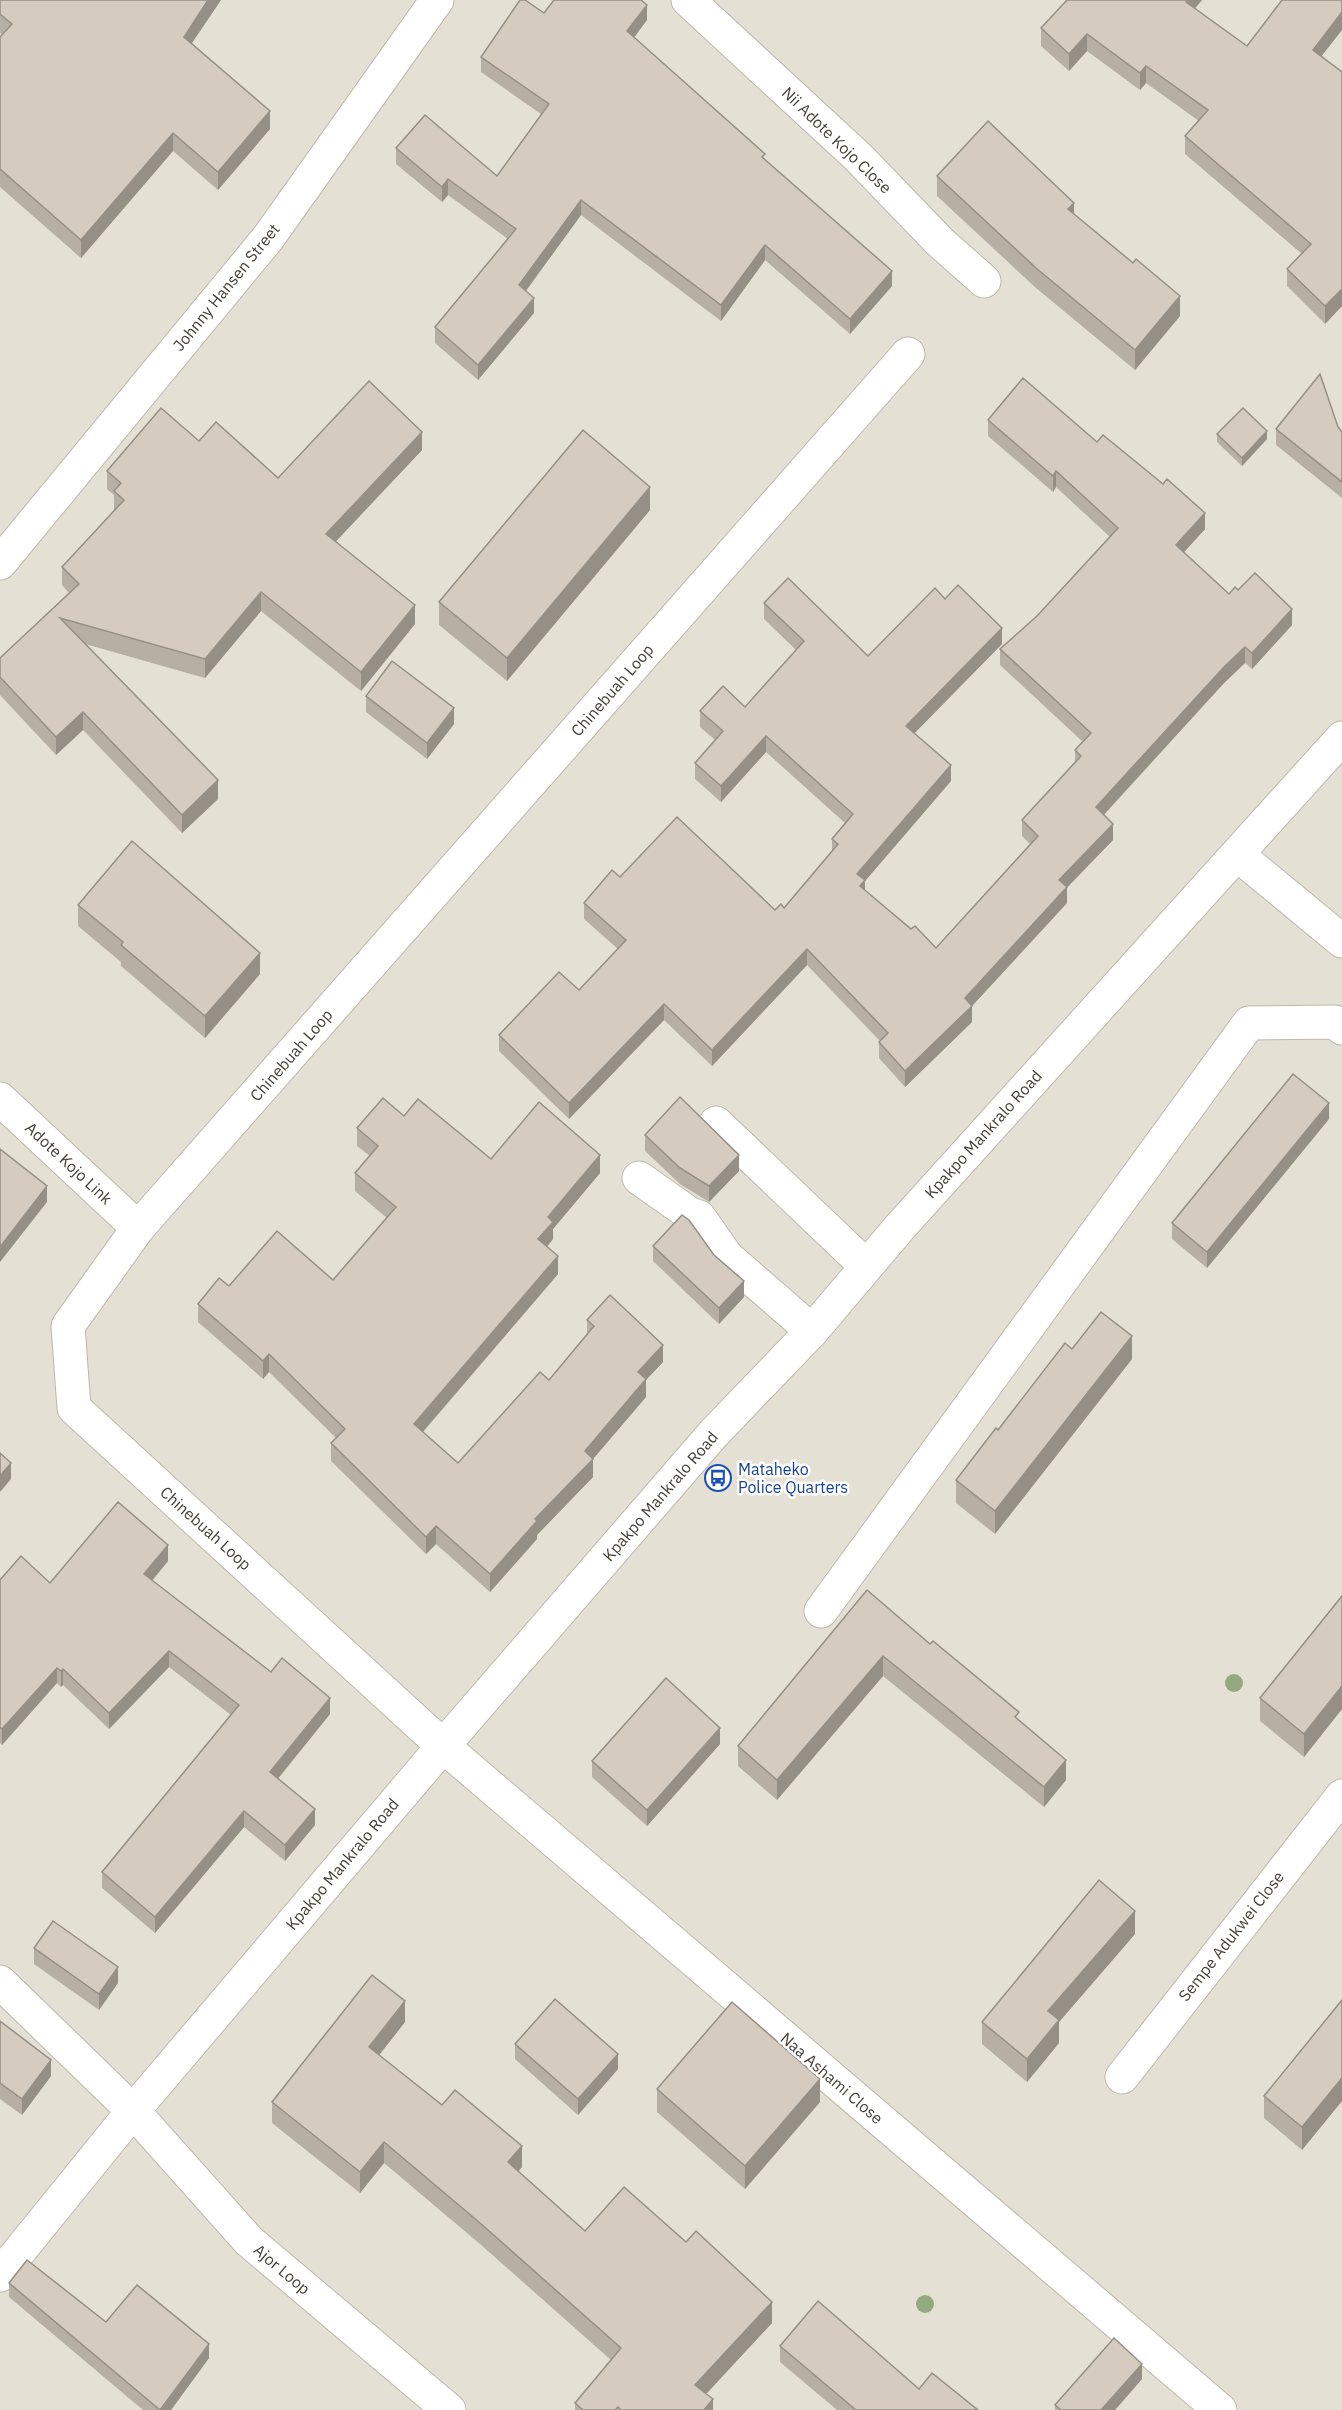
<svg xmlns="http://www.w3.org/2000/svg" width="1342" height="2410" font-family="'IBM Plex Sans',sans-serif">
<rect width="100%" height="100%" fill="#f2eee6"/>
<rect fill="#e5e0d4" x="0" y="0" width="1342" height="2410"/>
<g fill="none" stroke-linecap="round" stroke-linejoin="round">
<defs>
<g id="minor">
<polyline points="688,0 858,157 940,242 984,281"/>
<polyline points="908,354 138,1228 68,1326 74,1408 443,1746 1220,2410"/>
<polyline points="0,563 268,238 437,0"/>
<polyline points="1238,855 1342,941"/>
<polyline points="0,1099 138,1228"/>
<polyline points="716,1123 866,1266"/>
<polyline points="639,1178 690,1214 699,1217 727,1257 812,1331"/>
<polyline points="821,1611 1249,1023 1335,1022 1342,1028"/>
<polyline points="0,1982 133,2111 249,2241 449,2410"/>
<polyline points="1122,2077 1342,1796"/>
<polyline points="0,2275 133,2111 443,1746 714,1433 812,1331 900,1227 1342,738"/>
</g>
</defs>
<use href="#minor" stroke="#bfb8ac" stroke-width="35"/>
<use href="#minor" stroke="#fff" stroke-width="33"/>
</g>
<g fill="#94a980">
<circle cx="1234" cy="1683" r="9"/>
<circle cx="925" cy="2304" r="9"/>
</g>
<g fill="#b7afa4">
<polygon points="0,0 221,0 191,43 270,129 218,190 173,151 81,258 0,187 0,37 2,34 0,33"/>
<polygon points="1202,0 1195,8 1247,46 1342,0 1342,30 1321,56 1342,72 1342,306 1325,324 1287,286 1287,269 1302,254 1185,154 1185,136 1199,121 1146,83 1140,90 1087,51 1069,71 1041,46 1041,28"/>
<polygon points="544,13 647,20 634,37 765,160 892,286 850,334 765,260 721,321 581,215 526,291 534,313 478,380 435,343 435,327 508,239 448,195 442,202 396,164 396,148 497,176 541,114 481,72 481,57"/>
<polygon points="937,176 1074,214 1180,316 1135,370 1036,288 937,196"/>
<polygon points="988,420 1097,442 1205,529 1184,552 1229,594 1238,590 1292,625 1252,669 1245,663 1224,683 1104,815 1113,840 1067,887 1067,903 972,1006 972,1022 905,1087 879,1058 879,1042 880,1041 807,965 712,1066 664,1020 569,1119 499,1051 499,1035 579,990 618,949 584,919 584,903 620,877 775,910 784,908 832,852 832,839 845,823 766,752 721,802 695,779 695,763 715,740 700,727 700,711 745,707 796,650 764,619 764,603 868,656 945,599 1002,644 914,733 951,781 865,881 865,891 936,948 1030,844 1022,836 1022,820 1075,762 1075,750 1083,742 1000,665 1000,649 1037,616 1110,537 1056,487 1053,492 988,436"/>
<polygon points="1338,427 1342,432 1342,498 1276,445 1276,429"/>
<polygon points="1217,434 1267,439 1242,466 1217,442"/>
<polygon points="199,441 278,478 422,450 336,541 415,624 361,691 261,611 205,678 85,644 218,799 182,833 83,730 56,755 0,695 0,658 69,593 62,585 62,567 115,510 114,510 114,495 107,489 107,471"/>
<polygon points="650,510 507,681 439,625 439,602"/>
<polygon points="366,696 454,724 427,759 366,712"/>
<polygon points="78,905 260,974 205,1038 121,966 121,962 78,926"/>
<polygon points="404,1116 491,1159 600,1173 553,1229 553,1239 547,1247 558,1274 423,1432 458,1463 549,1380 587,1334 587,1320 663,1362 646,1380 646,1397 593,1459 593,1477 537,1535 537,1539 490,1592 436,1544 426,1554 331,1461 331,1443 336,1438 269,1372 263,1379 198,1322 198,1304 229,1286 333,1280 387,1218 355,1191 355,1173 370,1156 357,1146 357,1128"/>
<polygon points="1329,1119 1207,1268 1172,1239 1172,1223"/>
<polygon points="645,1135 739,1171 709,1202 680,1184 645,1151"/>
<polygon points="653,1246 714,1255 744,1297 719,1324 653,1261"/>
<polygon points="1072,1349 1132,1359 995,1534 956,1503 956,1480 998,1430"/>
<polygon points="168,1561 152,1581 271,1672 330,1714 278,1779 315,1825 285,1861 244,1827 155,1933 102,1888 102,1872 231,1715 169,1667 109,1729 63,1685 61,1687 57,1683 2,1745 0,1743 0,1580 50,1583"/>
<polygon points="867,1590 1019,1720 1066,1780 1044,1807 883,1676 777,1800 738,1766 738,1746"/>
<polygon points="1342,1596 1342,1709 1304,1757 1260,1721 1260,1698"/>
<polygon points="720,1744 647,1826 592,1777 592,1761"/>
<polygon points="1135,1934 1059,2022 1059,2043 1027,2082 982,2044 982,2022"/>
<polygon points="34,1948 118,1983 99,2010 34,1964"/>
<polygon points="1342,2000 1342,2101 1302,2150 1264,2118 1264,2096"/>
<polygon points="0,2021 51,2076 22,2115 0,2099"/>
<polygon points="405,2022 379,2055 522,2167 518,2172 585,2231 772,2323 706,2394 713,2410 575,2410 575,2403 611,2360 480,2244 384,2163 360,2193 272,2123 272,2102"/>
<polygon points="515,2044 618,2069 578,2115 515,2059"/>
<polygon points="657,2089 820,2102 745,2189 657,2112"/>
<polygon points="9,2283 106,2322 209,2358 171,2410 143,2410 9,2297"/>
<polygon points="780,2346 919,2389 978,2410 837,2410 780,2362"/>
<polygon points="1142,2379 1115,2410 1055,2410 1055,2405"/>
</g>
<g fill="#958f86">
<polygon points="208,0 221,0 184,55 184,37"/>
<polygon points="1188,0 1202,0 1186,19 1186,2"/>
<polygon points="647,5 647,20 627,47 627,31"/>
<polygon points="1342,12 1342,30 1313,67 1313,50"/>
<polygon points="1087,34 1087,51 1069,71 1069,54"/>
<polygon points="1146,66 1146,83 1140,90 1140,73"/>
<polygon points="270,111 270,129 218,190 218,172"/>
<polygon points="173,133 173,151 81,258 81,240"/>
<polygon points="448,179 448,195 442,202 442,187"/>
<polygon points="581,200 581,215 519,300 519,285"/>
<polygon points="1074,203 1074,222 1068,209"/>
<polygon points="765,245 765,260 721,321 721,305"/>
<polygon points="892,271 892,286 850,334 850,319"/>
<polygon points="1342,289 1342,306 1325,324 1325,306"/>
<polygon points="1180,296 1180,316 1135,370 1135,350"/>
<polygon points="534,298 534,313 478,380 478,365"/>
<polygon points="1267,431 1267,439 1242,466 1242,458"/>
<polygon points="422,432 422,450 326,552 326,534"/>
<polygon points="1056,471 1056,487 1053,492 1053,476"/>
<polygon points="650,487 650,510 507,681 507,658"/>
<polygon points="1205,513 1205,529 1176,561 1176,545"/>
<polygon points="261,592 261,611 205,678 205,659"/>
<polygon points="415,605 415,624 361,691 361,672"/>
<polygon points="1292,609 1292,625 1252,669 1252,653"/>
<polygon points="1002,628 1002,644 906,742 906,726"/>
<polygon points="1245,647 1245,663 1224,683 1096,823 1096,807 1224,667"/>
<polygon points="454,708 454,724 427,759 427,743"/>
<polygon points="83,712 83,730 56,755 56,737"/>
<polygon points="766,736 766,752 721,802 721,786"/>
<polygon points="951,765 951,781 865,881 865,896 860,902 857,874"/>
<polygon points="218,780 218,799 182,833 182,815"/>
<polygon points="1113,824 1113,840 1059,896 1059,880"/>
<polygon points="1067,887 1067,903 972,1006 972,1022 905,1087 905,1071 965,998"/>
<polygon points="807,949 807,965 712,1066 712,1050"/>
<polygon points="260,953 260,974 205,1038 205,1016"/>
<polygon points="664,1004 664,1020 569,1119 569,1103"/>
<polygon points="1329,1103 1329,1119 1207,1268 1207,1252"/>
<polygon points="600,1155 600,1173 553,1229 553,1239 538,1257 538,1239 548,1217"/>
<polygon points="739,1155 739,1171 709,1202 709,1186"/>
<polygon points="47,1186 47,1202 0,1262 0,1247"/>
<polygon points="558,1256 558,1274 414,1442 414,1424"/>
<polygon points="744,1281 744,1297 719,1324 719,1308"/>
<polygon points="1132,1336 1132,1359 995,1534 995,1511"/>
<polygon points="663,1345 663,1362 646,1380 646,1397 593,1459 593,1477 537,1535 537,1539 490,1592 490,1574 535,1519 585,1451 638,1372"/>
<polygon points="269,1354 269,1372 263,1379 263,1361"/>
<polygon points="11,1463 11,1479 0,1492 0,1476"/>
<polygon points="436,1526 436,1544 426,1554 426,1537"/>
<polygon points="168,1545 168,1561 144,1590 144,1574"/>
<polygon points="169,1651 169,1667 109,1729 109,1713"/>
<polygon points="883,1656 883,1676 777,1800 777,1780"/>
<polygon points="57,1668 57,1683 2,1745 2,1729"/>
<polygon points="63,1669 63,1685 61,1687 61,1671"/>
<polygon points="1342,1686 1342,1709 1304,1757 1304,1734"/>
<polygon points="330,1698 330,1714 270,1788 270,1772"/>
<polygon points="720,1728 720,1744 647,1826 647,1810"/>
<polygon points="1066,1760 1066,1780 1044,1807 1044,1787"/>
<polygon points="315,1809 315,1825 285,1861 285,1845"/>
<polygon points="244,1811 244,1827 155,1933 155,1917"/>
<polygon points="1135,1911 1135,1934 1059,2022 1059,2043 1027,2082 1027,2059 1048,2011"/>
<polygon points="118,1967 118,1983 99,2010 99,1994"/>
<polygon points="405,2001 405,2022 369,2068 369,2047"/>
<polygon points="618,2054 618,2069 578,2115 578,2099"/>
<polygon points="51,2060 51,2076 22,2115 22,2099"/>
<polygon points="1342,2078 1342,2101 1302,2150 1302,2127"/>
<polygon points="820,2079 820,2102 745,2189 745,2166"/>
<polygon points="384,2142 384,2163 360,2193 360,2172"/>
<polygon points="522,2146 522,2167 508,2183 508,2162"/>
<polygon points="772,2302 772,2323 695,2406 695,2385"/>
<polygon points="209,2344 209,2358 171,2410 160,2410"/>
<polygon points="1142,2364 1142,2379 1115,2410 1101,2410"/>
<polygon points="713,2399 713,2410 704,2410"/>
</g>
<g fill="#d5ccbf" stroke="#958f86" stroke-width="1.5">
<polygon points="0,0 208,0 184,37 270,111 218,172 173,133 81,240 0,169 0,37 12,24 0,14"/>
<polygon points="520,0 525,0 544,13 554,0 641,0 647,5 627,31 765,154 762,157 892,271 850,319 765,245 721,305 581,200 519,285 534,298 478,365 435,327 516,229 448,179 442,187 396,148 425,115 497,176 549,104 481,57"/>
<polygon points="1067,0 1188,0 1186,2 1247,46 1282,0 1342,0 1342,12 1313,50 1342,72 1342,289 1325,306 1287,269 1311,244 1185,136 1208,110 1146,66 1140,73 1087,34 1069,54 1041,28"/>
<polygon points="988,121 1074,203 1068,209 1133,263 1136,259 1180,296 1135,350 1036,268 937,176"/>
<polygon points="1320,374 1338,427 1342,432 1342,482 1276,429"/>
<polygon points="1023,378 1097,442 1103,435 1163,484 1167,479 1205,513 1176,545 1229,594 1235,587 1238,590 1255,573 1292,609 1252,653 1245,647 1224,667 1096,807 1113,824 1059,880 1067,887 965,998 972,1006 905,1071 879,1042 888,1033 807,949 712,1050 664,1004 569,1103 499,1035 559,972 579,990 626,940 584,903 612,870 620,877 677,817 775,910 781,904 784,908 838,844 832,839 853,814 766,736 721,786 695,763 723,731 700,711 723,686 745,707 804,641 764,603 788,578 868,656 935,588 945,599 958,585 1002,628 906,726 951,765 857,874 865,880 860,886 911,929 915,926 936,948 1038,836 1022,820 1081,756 1075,750 1091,733 1000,649 1037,616 1118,528 1056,471 1053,476 988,420"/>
<polygon points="369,381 422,432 326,534 415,605 361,672 261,592 205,659 60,618 218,780 182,815 83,712 56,737 0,677 0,658 79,584 62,567 124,500 114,491 121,483 107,471 161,408 199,441 216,422 278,478"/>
<polygon points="1243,408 1267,431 1242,458 1217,434"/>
<polygon points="583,430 650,487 507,658 439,602"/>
<polygon points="392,661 454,708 427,743 366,696"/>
<polygon points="132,841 260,953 205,1016 121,945 123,942 78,905"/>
<polygon points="1293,1074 1329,1103 1207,1252 1172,1223"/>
<polygon points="680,1097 739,1155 709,1186 680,1168 645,1135"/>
<polygon points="383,1098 404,1116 418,1099 491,1159 539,1102 600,1155 548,1217 553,1222 538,1239 558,1256 414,1424 458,1463 540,1372 549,1380 594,1326 587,1320 610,1295 663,1345 638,1372 646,1379 585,1451 593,1459 535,1519 537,1521 490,1574 436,1526 426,1537 331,1443 345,1429 269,1354 263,1361 198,1304 219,1278 229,1286 277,1231 333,1280 396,1207 355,1173 378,1146 357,1128"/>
<polygon points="0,1149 47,1186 0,1247"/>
<polygon points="682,1215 689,1220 714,1255 744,1281 719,1308 653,1246"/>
<polygon points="1101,1312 1132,1336 995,1511 956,1480 996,1428 998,1430 1065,1343 1072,1349"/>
<polygon points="0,1453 11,1463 0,1476"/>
<polygon points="118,1502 168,1545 144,1574 271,1672 282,1658 330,1698 270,1772 315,1809 285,1845 244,1811 155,1917 102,1872 239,1705 169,1651 109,1713 63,1669 61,1671 57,1668 2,1729 0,1727 0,1580 21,1556 50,1583"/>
<polygon points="867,1590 930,1644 933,1641 1019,1712 1015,1717 1066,1760 1044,1787 883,1656 777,1780 738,1746"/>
<polygon points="1342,1596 1342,1686 1304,1734 1260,1698"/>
<polygon points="666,1678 720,1728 647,1810 592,1761"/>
<polygon points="1099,1880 1135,1911 1048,2011 1059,2020 1027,2059 982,2022"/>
<polygon points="53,1921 118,1967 99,1994 34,1948"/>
<polygon points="372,1975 405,2001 369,2047 442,2105 455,2090 522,2146 508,2162 585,2231 624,2187 686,2242 696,2231 772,2302 695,2385 713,2399 704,2410 621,2410 618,2407 615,2410 583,2410 575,2403 621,2348 480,2223 384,2142 360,2172 272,2102"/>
<polygon points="555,1999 618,2054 578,2099 515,2044"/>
<polygon points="1342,2000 1342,2078 1302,2127 1264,2096"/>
<polygon points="732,2002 820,2079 745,2166 657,2089"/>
<polygon points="0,2021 51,2060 22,2099 0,2083"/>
<polygon points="27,2260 106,2322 137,2285 209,2344 160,2410 9,2283"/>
<polygon points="818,2301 919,2389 932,2373 978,2410 856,2410 780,2346"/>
<polygon points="1114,2338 1142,2364 1101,2410 1061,2410 1055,2405"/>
</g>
<defs>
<symbol id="bus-ring" viewBox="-11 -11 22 22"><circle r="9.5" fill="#fff" stroke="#1a4fb4" stroke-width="1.5"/><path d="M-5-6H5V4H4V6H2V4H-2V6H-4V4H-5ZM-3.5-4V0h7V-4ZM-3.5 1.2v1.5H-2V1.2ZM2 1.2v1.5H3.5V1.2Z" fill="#1a4fb4"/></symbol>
</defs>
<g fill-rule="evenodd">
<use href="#bus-ring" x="703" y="1463" width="30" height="30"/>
</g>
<g text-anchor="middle" stroke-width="5" stroke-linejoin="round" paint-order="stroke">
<g font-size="16" fill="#443e36" stroke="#fff">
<text transform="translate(837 140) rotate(44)" y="6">Nii Adote Kojo Close</text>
<text transform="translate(226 287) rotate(-51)" y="6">Johnny Hansen Street</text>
<text transform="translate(612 690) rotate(-49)" y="6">Chinebuah Loop</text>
<text transform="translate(291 1055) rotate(-49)" y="6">Chinebuah Loop</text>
<text transform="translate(983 1134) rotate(-48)" y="6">Kpakpo Mankralo Road</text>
<text transform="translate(69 1163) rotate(43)" y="6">Adote Kojo Link</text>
<text transform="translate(660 1496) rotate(-49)" y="6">Kpakpo Mankralo Road</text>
<text transform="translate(206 1528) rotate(42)" y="6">Chinebuah Loop</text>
<text transform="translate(342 1864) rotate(-50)" y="6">Kpakpo Mankralo Road</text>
<text transform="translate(1231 1936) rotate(-52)" y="6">Sempe Adukwei Close</text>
<text transform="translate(832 2078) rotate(41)" y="6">Naa Ashami Close</text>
<text transform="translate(282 2269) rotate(40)" y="6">Ajor Loop</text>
</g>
<g font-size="16" fill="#164399" stroke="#fff" text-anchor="start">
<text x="738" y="1475">Mataheko<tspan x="738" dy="18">Police Quarters</tspan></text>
</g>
</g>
</svg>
